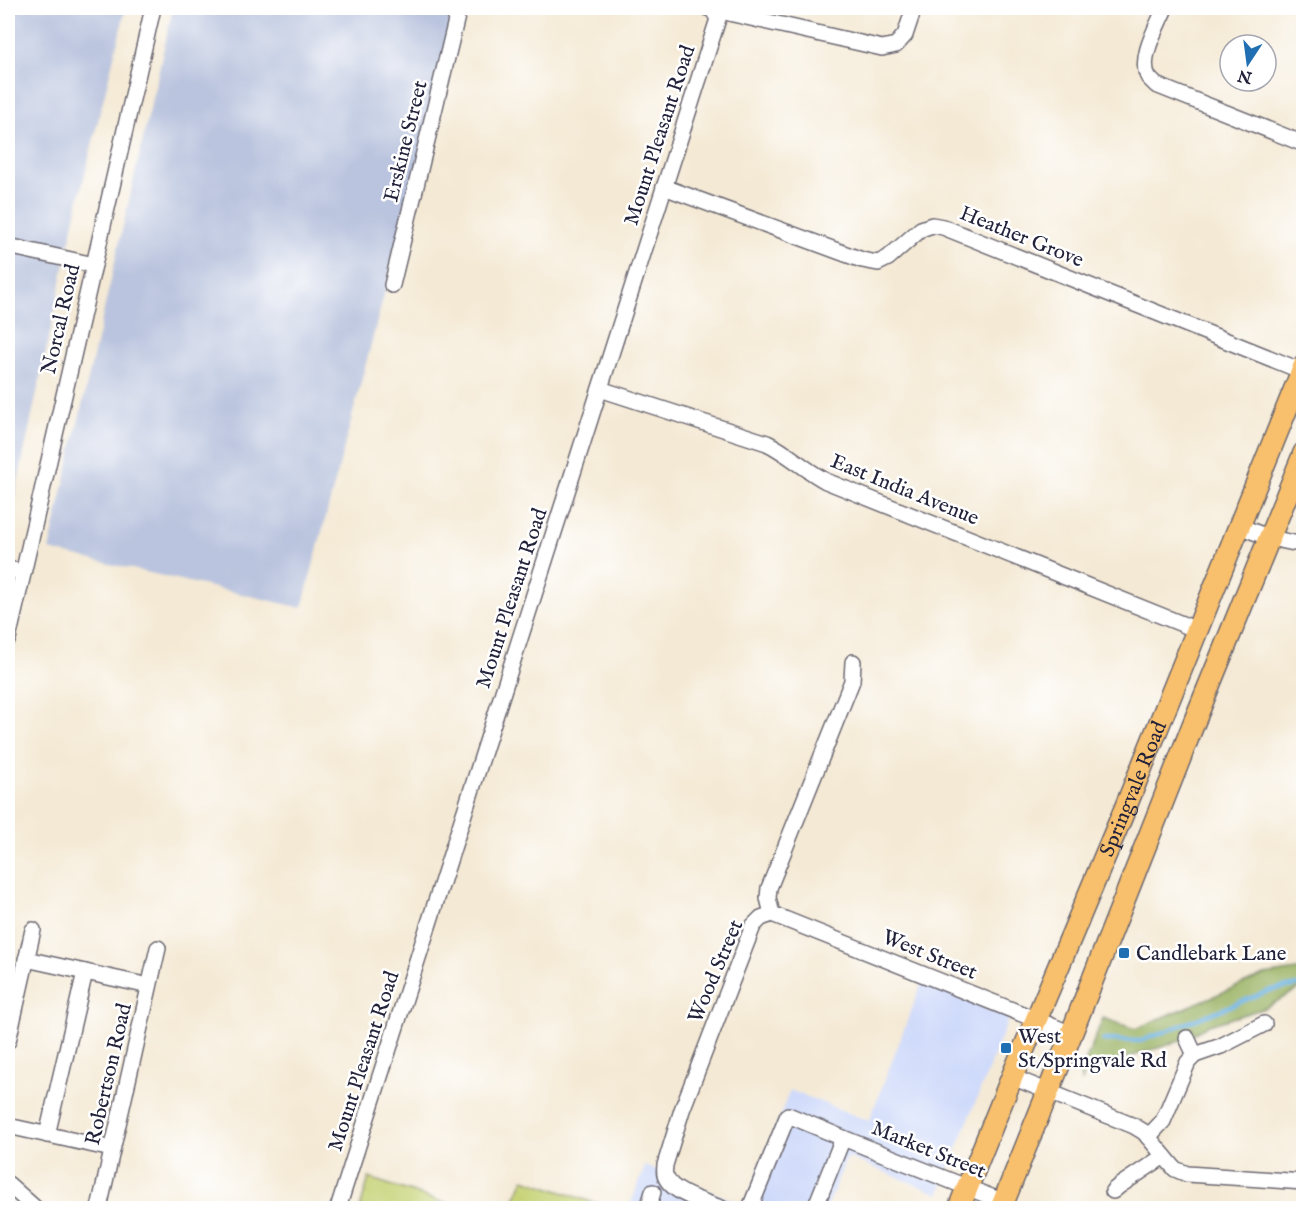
<svg xmlns="http://www.w3.org/2000/svg" width="1311" height="1216" font-family="'IM FELL English',serif">
<rect width="100%" height="100%" fill="#fff"/>
<filter id="ink" filterUnits="userSpaceOnUse"><feTurbulence type="fractalNoise" baseFrequency=".0167" numOctaves="2"/><feDisplacementMap in="SourceGraphic" scale="12" xChannelSelector="R" yChannelSelector="G"/><feConvolveMatrix kernelMatrix="1 2 1 2 8 2 1 2 1" color-interpolation-filters="sRGB"/></filter>
<filter id="wash" filterUnits="userSpaceOnUse"><feTurbulence type="fractalNoise" baseFrequency=".008" numOctaves="4" result="noise"/><feDisplacementMap in="SourceGraphic" scale="24" xChannelSelector="R" yChannelSelector="G"/><feGaussianBlur stdDeviation="1.35" result="paint"/><feColorMatrix in="noise" values="0 0 0 0 0 0 0 0 0 0 0 0 0 0 0 0 0 1.4 0 .05"/><feComposite in="paint" operator="in"/></filter>
<g filter="url(#wash)">
<rect width="100%" height="100%" fill="#f4e9d4"/>
<polygon fill="#cfdafa" points="922,982 1009,1018 939,1194 847,1157 827,1208 629,1208 645,1166 745,1205 790,1090 869,1121"/>
<g fill="#bac4de">
<polygon points="8,8 126,8 80,194 8,527"/>
<polygon points="173,8 459,8 302,608 49,550"/>
</g>
<g fill="#c6d274" stroke="#747a58" stroke-width="1.5">
<polygon points="369,1178 460,1208 360,1208"/>
<polygon points="524,1179 609,1208 511,1208"/>
</g>
<polygon fill="#9cb466" stroke="#5f6b50" stroke-width="1.5" points="1303,969 1303,989 1299,989 1265,1008 1209,1025 1183,1040 1086,1071 1082,1081 1080,1075 1103,1018 1135,1029 1264,975"/>
<g fill="none" stroke-linecap="round" stroke-linejoin="round">
<polyline stroke="#67b0df" stroke-width="4.5" points="1103,1040 1141,1041 1271,990 1304,984"/>
</g>
</g>
<g filter="url(#ink)">
<g fill="none" stroke-linecap="round" stroke-linejoin="round">
<defs>
<g id="minor">
<polyline points="707,8 882,48 896,45 905,35 914,8"/>
<path d="M1165,8C1158,25 1137,60 1149,78C1151,80 1153,82 1156,85L1304,144"/>
<polyline points="664,187 862,260 878,263 888,258 921,229 932,225 943,227 1302,371"/>
<polyline points="8,246 94,265"/>
<polyline points="392,285 459,8"/>
<path d="M600,389L767,443C788,453 805,470 826,481L1197,630"/>
<polyline points="1239,526 1270,538 1304,545"/>
<polyline points="8,569 23,572"/>
<polyline points="8,639 153,8"/>
<polyline points="772,914 1072,1034"/>
<polyline points="26,959 149,986"/>
<polyline points="1187,1038 1195,1055"/>
<polyline points="8,1041 33,930"/>
<polyline points="1012,1077 1134,1126 1144,1132 1175,1169 1187,1174 1304,1182"/>
<polyline points="8,1126 112,1149"/>
<polyline points="47,1135 85,972"/>
<polyline points="1148,1137 1163,1121 1188,1062 1195,1055 1221,1046 1264,1024"/>
<polyline points="8,1184 35,1208"/>
<polyline points="1113,1191 1119,1186 1164,1156"/>
<polyline points="99,1208 158,948"/>
<polyline points="338,1208 718,19 713,10"/>
<polyline points="648,1208 653,1192"/>
<path d="M721,1208C705,1202 670,1193 665,1175C664,1174 665,1166 665,1165L682,1110L753,926L761,918L772,914L768,898L769,888L852,681L853,662"/>
<polyline points="750,1208 788,1115 843,1138"/>
<polyline points="815,1208 843,1138 1004,1202"/>
</g>
<g id="highway">
<path id="s1" d="M959,1208L1012,1077L1124,811L1304,366"/>
<polyline points="1001,1208 1059,1065 1195,720 1304,453"/>
</g>
</defs>
<use href="#minor" stroke="#6c6871" stroke-width="18"/>
<use href="#highway" stroke="#6c6871" stroke-width="24"/>
<use href="#minor" stroke="#fff" stroke-width="15"/>
<use href="#highway" stroke="#f8bf6c" stroke-width="21"/>
</g>
</g>
<g fill="#1f6fb2" stroke="#fff" stroke-width="2">
<rect x="1118" y="947" width="12" height="12" rx="3"/>
<rect x="1000" y="1042" width="12" height="12" rx="3"/>
</g>
<g text-anchor="middle" stroke-width="5" stroke-linejoin="round" paint-order="stroke">
<g font-size="21" fill="#22223b" stroke="#fff">
<text transform="translate(659 135) rotate(-72)" y="7">Mount Pleasant Road</text>
<text transform="translate(405 141) rotate(-76)" y="7">Erskine Street</text>
<text transform="translate(1022 236) rotate(22)" y="7">Heather Grove</text>
<text transform="translate(60 319) rotate(-77)" y="7">Norcal Road</text>
<text transform="translate(905 489) rotate(22)" y="7">East India Avenue</text>
<text transform="translate(511 598) rotate(-72)" y="7">Mount Pleasant Road</text>
<text dy="7" stroke="none"><textPath href="#s1" startOffset="454">Springvale Road</textPath></text>
<text transform="translate(930 954) rotate(22)" y="7">West Street</text>
<text transform="translate(715 971) rotate(-67)" y="7">Wood Street</text>
<text transform="translate(363 1061) rotate(-72)" y="7">Mount Pleasant Road</text>
<text transform="translate(108 1074) rotate(-77)" y="7">Robertson Road</text>
<text transform="translate(929 1149) rotate(22)" y="7">Market Street</text>
</g>
<g font-size="21" fill="#22223b" stroke="#fff" text-anchor="start">
<text x="1136" y="960">Candlebark Lane</text>
<text x="1018" y="1043">West<tspan x="1018" dy="24">St/Springvale Rd</tspan></text>
</g>
</g>
<rect width="1311" height="1216" fill="none" stroke="#fff" stroke-width="30"/>
<g transform="translate(1248 63) rotate(193)"><circle r="28" fill="#ffffff" stroke="#a7a7b1" stroke-width="1.5"/>
<path d="M0-4.5L10 22L0 15L-10 22Z" fill="#1f6fb2"/>
<text y="-9" font-size="16" font-weight="bold" text-anchor="middle" fill="#22223b">N</text>
</g>
</svg>
